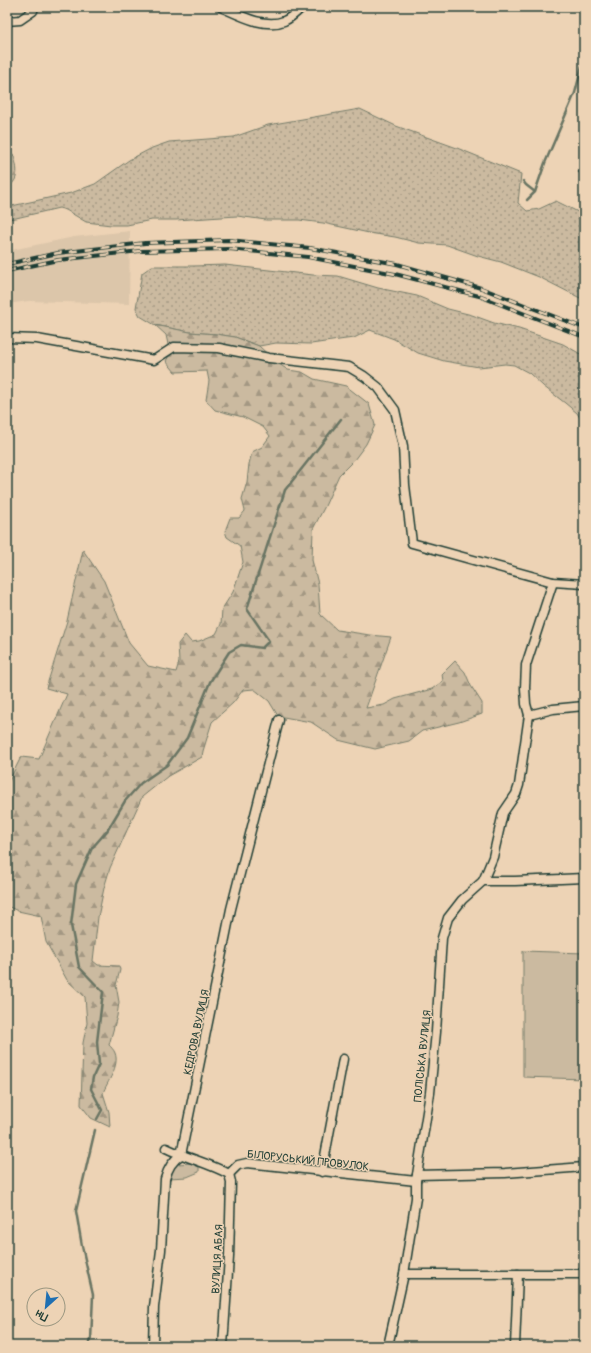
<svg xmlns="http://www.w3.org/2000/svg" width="591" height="1353" font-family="Pangolin,sans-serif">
<defs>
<pattern id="grass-dots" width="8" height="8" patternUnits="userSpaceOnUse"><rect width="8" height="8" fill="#cbbaa0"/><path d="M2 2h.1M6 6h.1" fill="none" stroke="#a49883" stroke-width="1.8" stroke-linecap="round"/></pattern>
<pattern id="forest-firs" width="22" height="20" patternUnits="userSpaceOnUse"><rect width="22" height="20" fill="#cbbaa0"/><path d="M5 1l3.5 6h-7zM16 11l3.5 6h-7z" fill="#a49883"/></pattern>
</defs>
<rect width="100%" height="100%" fill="#edd3b5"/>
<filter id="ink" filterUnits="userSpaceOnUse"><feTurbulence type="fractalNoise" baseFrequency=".025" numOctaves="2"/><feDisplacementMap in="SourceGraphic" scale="8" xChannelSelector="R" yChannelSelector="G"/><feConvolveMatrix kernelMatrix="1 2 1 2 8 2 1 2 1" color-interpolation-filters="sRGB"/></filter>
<g filter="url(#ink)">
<polygon fill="#dcc6aa" points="130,231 129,304 29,301 7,304 7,251 74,237"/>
<g fill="url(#grass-dots)" stroke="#757c6a">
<polygon points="360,109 396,126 457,148 521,174 518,203 527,211 539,209 556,201 584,215 584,300 539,277 501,262 478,256 447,245 419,243 395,237 369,233 323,223 299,220 266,220 237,216 176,220 152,220 127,225 111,225 86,222 66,210 59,208 16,218 7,219 7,207 71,193 95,184 129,160 152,148 169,142 234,137 268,125"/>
<polygon points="225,265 313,275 338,276 378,288 417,296 448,309 472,315 494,323 519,329 563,344 584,356 584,424 577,413 565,403 543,386 529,373 514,365 505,364 479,367 444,361 418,353 394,339 370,330 354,338 346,339 311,344 276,343 259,346 235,337 216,334 190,332 155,325 140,316 136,308 142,273 152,266 193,266"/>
</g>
<g fill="url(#forest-firs)" stroke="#757c6a">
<path d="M7,152L13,154C17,165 21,181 7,187Z"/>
<path d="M155,325L190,332L216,334L235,337L259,346L276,362L288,370L302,372L314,379L346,386L369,404L375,425L366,444L354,460L339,475L325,506L313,529L312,560L318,584L320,614L337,630L370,635L391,637L366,708L384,705L395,699L432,689L443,681L442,674L455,661L465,672L471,686L482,703V714L459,722L422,731L409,741L375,749L338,740L311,722L278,716L269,701L254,689L243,690L233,703L212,722L203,751L202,757L168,776L142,797L110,868L104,888L98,917L93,961L98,965L119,966L120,970L116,985L119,1002L117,1016L109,1045C111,1047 114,1050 115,1053C120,1066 107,1082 103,1093L109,1112L110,1127L91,1118L81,1105L83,1043L87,1023L85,997L67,980L46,942L41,916L18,911L7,906V785L21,757L39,759L67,694L46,688L67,621L83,550L104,581L129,643L148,666L176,672L179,662L178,644L185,635L191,642L199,641L216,634L221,624L222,609L233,592L243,562L240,546L227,537L225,531L230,518H239L245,511L242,499L247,482L249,464L252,452L262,447L270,436L263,427L243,417L215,410L206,400L209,381L207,371L175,372L166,361L170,354L166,335Z"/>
</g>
<g fill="#cbbaa0" stroke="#757c6a">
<polygon points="523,951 584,953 584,1079 523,1077"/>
<polygon points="191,1163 199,1167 199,1172 187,1177 169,1178 173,1167 178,1164"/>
</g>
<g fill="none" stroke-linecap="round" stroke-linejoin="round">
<g stroke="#697463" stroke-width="2.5">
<polyline points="579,172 584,173"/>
<polyline points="523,181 526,185 535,192"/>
<polyline points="527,200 535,192 545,163 575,93 584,58"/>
<polyline points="97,1119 102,1110 91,1089 93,1077 99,1064 97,1042 103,992 79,967 71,925 76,884 92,848 107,831 125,801 141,783 167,765 187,738 210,682 229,652 241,645 262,648 269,641 247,609 285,490 341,419"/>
<polyline points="88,1346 91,1340 93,1295 82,1246 76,1211 95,1130"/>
</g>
<defs>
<g id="minor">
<path d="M221,7C239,15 265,29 284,21C291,18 297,12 302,7"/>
<polyline points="7,21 20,20 33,11 34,7"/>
<polyline points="7,338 37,339 154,360 174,347 219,348 269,358 349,367 364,376 378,387 395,410 403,446 405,485 412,543 553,582 584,584"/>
<polyline points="529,715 553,709 584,706"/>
<polyline points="483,881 493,857 503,813 516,794 519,785 529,715 526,704 525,688 526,665 553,582"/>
<path d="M166,1148C186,1158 209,1163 229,1174L238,1165L247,1163L416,1181"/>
<polyline points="322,1172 343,1059"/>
<polyline points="417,1175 505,1173 584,1167"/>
<polyline points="404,1274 584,1274"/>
<path d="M153,1346L154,1307L161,1250L165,1179C168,1168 172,1161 181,1155L231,909L279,720"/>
<polyline points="223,1346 229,1257 231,1182 229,1174"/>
<polyline points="388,1346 404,1274 416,1198 416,1181 430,1093 436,1032 442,938 448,918 462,900 483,881 515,881 584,878"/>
<polyline points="515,1346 518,1274"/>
</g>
</defs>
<use href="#minor" stroke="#1f3d34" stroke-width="11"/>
<use href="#minor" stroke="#edd3b5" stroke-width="8"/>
<defs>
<g id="rail">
<polyline points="7,264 58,253 145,243 229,240 310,248 397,264 481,288 584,328"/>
<polyline points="7,271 58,260 140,251 229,249 308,257 395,274 479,296 584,337"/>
</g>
</defs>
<use href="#rail" stroke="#1f3d34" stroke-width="4"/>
<use href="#rail" stroke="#edd3b5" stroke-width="2.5" stroke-dasharray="8" stroke-linecap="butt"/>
</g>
</g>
<g text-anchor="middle" stroke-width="3" stroke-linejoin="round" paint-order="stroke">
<g font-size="11" fill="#1f3d34" stroke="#edd3b5">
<text transform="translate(196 1032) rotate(-78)" y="4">КЕДРОВА ВУЛИЦЯ</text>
<text transform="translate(422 1056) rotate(-84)" y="4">ПОЛІСЬКА ВУЛИЦЯ</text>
<text transform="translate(308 1160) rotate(6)" y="4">БІЛОРУСЬКИЙ ПРОВУЛОК</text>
<text transform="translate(217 1259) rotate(-87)" y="4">ВУЛИЦЯ АБАЯ</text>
</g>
</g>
<rect width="591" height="1353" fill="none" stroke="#edd3b5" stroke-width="24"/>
<rect x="12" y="12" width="567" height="1329" fill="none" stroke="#1f3d34" stroke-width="1.5" filter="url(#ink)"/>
<g transform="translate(46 1307) rotate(207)"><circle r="19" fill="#edd3b5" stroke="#9b9781"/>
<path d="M0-3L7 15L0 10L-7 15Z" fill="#1f6fb2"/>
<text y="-6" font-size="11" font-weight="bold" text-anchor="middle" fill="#1f3d34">Пн</text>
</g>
</svg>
